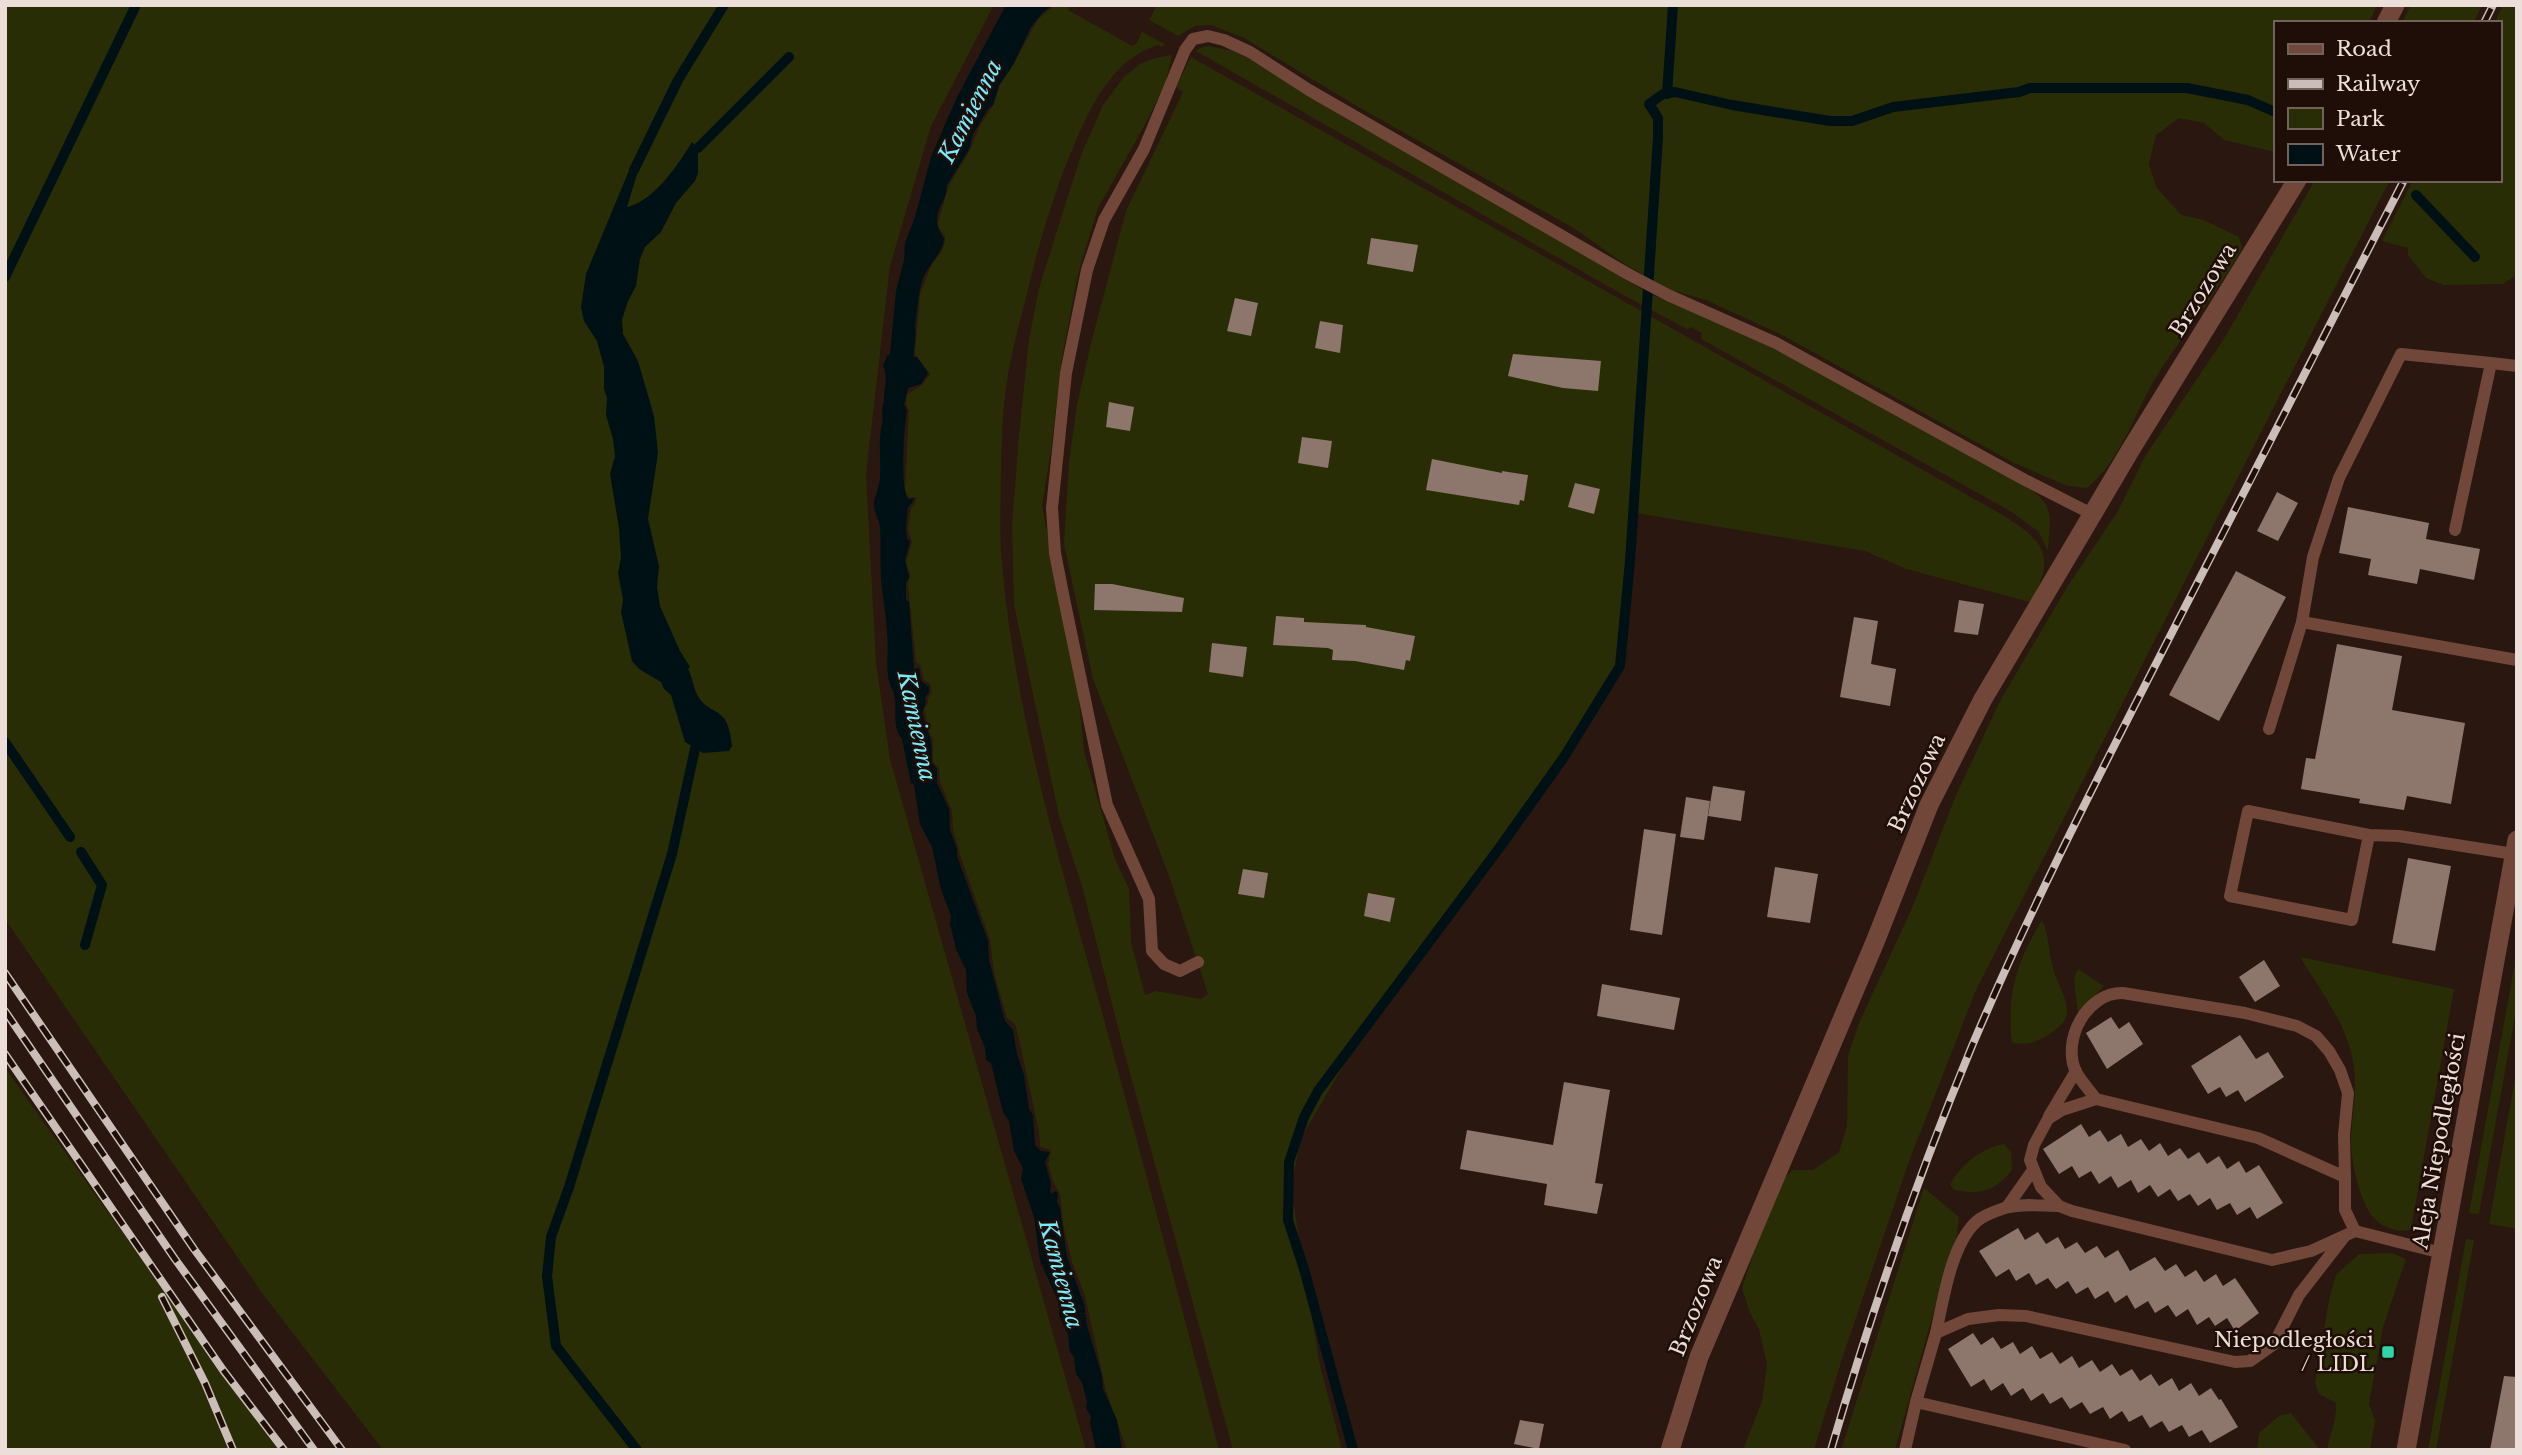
<svg xmlns="http://www.w3.org/2000/svg" width="2522" height="1455" font-family="'Libre Baskerville',serif">
<rect width="100%" height="100%" fill="#291710"/>
<g fill="#292d05">
<polygon points="5,5 994,5 931,126 890,266 866,474 876,663 890,759 1086,1450 383,1450 262,1293 5,919"/>
<path d="M1055,5H1070L1068,10L1132,46L1136,44L1142,32L1165,44L1162,47L1158,45C1103,62 1081,129 1061,178C1048,213 1038,249 1029,285C1023,311 1015,337 1010,364C1003,398 1002,433 1001,467C1001,500 999,532 1002,564C1015,715 1061,866 1102,1012C1142,1158 1181,1304 1219,1450H1127L1106,1391L1085,1296L1072,1262L1064,1229L1060,1194L1053,1182L1048,1164L1051,1150L1040,1147L1039,1132L1019,1039L1015,1024L1007,1018L994,973L990,940L960,855L953,829L952,811L940,782L939,768L933,762V739L929,732L924,708L928,704V698L932,691L930,684L924,680L920,665L916,662L908,585L910,575L906,562L912,542L908,529L911,508L915,504L916,497L909,498L905,490L909,410L906,404L907,394L922,385L930,374L915,354L920,294L932,264L942,251L945,242V236L937,226L949,185L970,150L980,125L993,106L1000,85L1013,65L1038,19Z"/>
<path d="M1157,5H2377L2369,23H2275V152L2224,140L2204,123L2179,118L2156,135L2149,164L2157,188L2181,215L2204,220L2239,237L2242,248C2218,293 2185,331 2158,374C2135,411 2122,459 2087,488L2068,486L2014,463L1782,335L1706,300L1668,289L1626,265L1575,229L1355,105L1244,38L1211,25L1195,26L1178,36L1149,20Z"/>
<polygon points="2411,5 2482,5 2473,23 2402,23"/>
<polygon points="2503,5 2517,5 2517,275 2503,284 2444,285 2426,278 2408,255 2408,248 2382,241 2413,180 2499,180 2499,23 2494,23"/>
<path d="M1208,46L1233,51L1251,60L1355,124L1451,176L1650,294L1695,311L1793,358L2031,490C2057,506 2049,525 2048,551L2038,531L2010,511L1701,339L1702,333L1691,327L1687,329L1627,297L1196,51L1200,48Z"/>
<path d="M1172,55L1166,82L1147,121L1098,208L1078,274L1062,358L1051,450L1042,506L1078,691L1084,751L1115,859L1129,889L1131,942L1145,995L1156,991L1201,999L1208,994L1168,873L1093,679L1064,544L1069,462L1077,405L1091,343L1126,211L1183,92L1176,87L1191,57L2001,514C2043,540 2058,555 2030,602L1906,569L1865,551L1636,513L1626,656L1621,672L1570,752L1482,879L1345,1063L1301,1138L1291,1188L1319,1361L1342,1450H1233L1125,1055L1082,886L1059,816L1014,605L1012,526L1019,435L1029,339L1039,288L1081,155L1103,105L1124,77L1140,64L1155,58Z"/>
<polygon points="2315,180 2390,180 1976,990 1908,1164 1842,1359 1814,1450 1743,1450 1762,1401 1767,1364 1759,1329 1750,1313 1742,1288 1774,1190 1792,1170 1813,1170 1839,1152 1847,1126 1848,1056 1859,1023 1912,908 1956,795 2000,701 2069,584 2118,511 2144,458 2225,337"/>
<path d="M2042,920C2050,938 2048,951 2053,968C2062,999 2084,1016 2043,1038C2033,1043 2022,1046 2012,1042C2006,994 2017,961 2042,920Z"/>
<polygon points="2517,952 2517,1005 2479,1214 2469,1213"/>
<path d="M2300,957L2454,989L2411,1229C2400,1233 2392,1230 2381,1224C2360,1212 2350,1159 2351,1136C2353,1110 2358,1082 2352,1056C2345,1023 2318,986 2300,957Z"/>
<polygon points="2078,969 2104,986 2078,1014 2074,979"/>
<polygon points="2517,1067 2517,1229 2489,1224"/>
<polygon points="5,1068 278,1450 5,1450"/>
<path d="M2004,1144L2011,1152L2012,1170C1995,1191 1981,1195 1954,1190L1950,1185C1959,1166 1982,1147 2004,1144Z"/>
<polygon points="1924,1188 1959,1217 1956,1241 1940,1289 1895,1450 1841,1450"/>
<polygon points="2466,1239 2474,1240 2436,1450 2428,1450"/>
<path d="M2392,1253L2406,1259L2383,1327L2369,1404L2375,1421L2370,1450H2327C2330,1433 2337,1420 2336,1403L2319,1394L2315,1383L2329,1300L2336,1275L2359,1254Z"/>
<polygon points="2291,1413 2320,1450 2257,1450 2259,1433 2279,1416"/>
</g>
<g fill="#001115">
<path d="M1006,5H1053L1043,12L1031,27L1013,65L999,85L993,105L988,109L973,134L969,149L947,185C946,208 927,212 944,239C942,254 929,264 923,278C918,293 917,312 915,328C917,337 913,346 914,357H917L928,373L921,384L908,388L904,404L907,411C904,426 900,488 908,499L914,498L912,503L908,507L906,527L907,538L910,542L905,560L909,577L906,583V600L909,602L914,669L919,668L921,681L929,687V692L925,698L926,702L922,713L931,742L932,763L937,769V783L949,809L950,830L957,849V856L988,941L989,960L1005,1021L1013,1030L1017,1054L1024,1075L1029,1109L1033,1115L1035,1145L1041,1151L1050,1152L1045,1162L1051,1184L1050,1191L1052,1194L1055,1191L1058,1193L1057,1202L1060,1209L1067,1257L1084,1304L1087,1326L1102,1376L1103,1389L1117,1420L1122,1450H1096L1090,1423L1091,1416L1086,1408L1087,1402L1082,1382L1076,1374L1074,1357L1070,1352L1068,1335L1059,1315L1060,1305L1040,1261L1034,1217L1021,1179L1023,1168L1014,1151L1009,1121L1003,1112L991,1063L986,1060L985,1048L977,1028L976,1016L967,993L966,970L956,949L950,924L951,916L941,889L932,847L920,824L914,785L911,783L902,739C891,727 898,709 894,694C894,691 891,688 890,685C885,669 889,650 887,633C886,615 883,598 881,580C880,563 881,544 880,527C879,518 873,512 874,502C876,493 880,485 880,476C881,458 878,441 882,424C884,416 880,410 884,403C883,390 889,378 883,366L887,356L890,354L896,291L904,260L905,243L915,217L931,157L957,97Z"/>
<path d="M692,142L698,148V173L695,181L676,203L661,232L645,247L640,259L636,286L628,301L622,320L623,334L638,361L654,416L658,453L648,519L659,566L657,587L660,606L680,651L690,667L688,669C693,678 693,688 698,696C705,709 716,709 724,718C729,725 731,737 732,746L729,751L703,753L685,742L671,695L664,689L661,682L639,669L632,661L621,612L623,600L618,573L621,558L619,528L610,474L615,456L613,439L606,415L607,398L604,389V367L597,341L584,321L581,307L586,274L630,168L638,171L627,207C654,201 678,165 692,142Z"/>
</g>
<g fill="none" stroke-linecap="round" stroke-linejoin="round">
<g stroke="#001115" stroke-width="10">
<polyline points="1667,94 1673,5"/>
<polyline points="698,148 789,57"/>
<polyline points="634,170 678,80 724,5"/>
<polyline points="2416,195 2475,257"/>
<polyline points="5,277 136,5"/>
<polyline points="5,742 70,837"/>
<polyline points="81,852 102,885 85,945"/>
<polyline points="637,1450 556,1346 547,1276 551,1237 569,1187 672,854 695,749"/>
<polyline points="1353,1450 1304,1269 1288,1220 1289,1162 1304,1117 1318,1091 1500,847 1564,757 1620,666 1630,561 1658,138 1658,118 1649,104 1663,94 1675,92 1732,105 1830,121 1852,121 1893,107 2019,92 2030,88 2187,88 2248,100 2275,112"/>
</g>
</g>
<g fill="#8d776c">
<polygon points="1371,238 1418,245 1413,272 1367,264"/>
<polygon points="1235,298 1258,303 1251,336 1227,331"/>
<polygon points="1320,321 1343,325 1340,353 1315,348"/>
<polygon points="1513,354 1601,361 1598,391 1563,388 1508,376"/>
<polygon points="1109,402 1134,407 1130,431 1106,427"/>
<polygon points="1302,437 1332,441 1328,468 1298,463"/>
<polygon points="1432,459 1502,473 1502,471 1528,475 1524,501 1520,500 1519,505 1426,490"/>
<polygon points="1575,483 1600,489 1594,514 1568,507"/>
<polygon points="2277,492 2298,503 2278,541 2257,531"/>
<polygon points="2348,507 2429,523 2426,539 2480,549 2474,580 2420,569 2417,584 2368,575 2371,559 2339,553"/>
<polygon points="2236,571 2286,597 2219,721 2169,695"/>
<polygon points="1095,584 1112,584 1184,598 1182,612 1094,610"/>
<polygon points="1959,600 1984,604 1978,635 1954,632"/>
<polygon points="1276,616 1304,618 1304,622 1366,625 1366,627 1415,636 1410,661 1406,660 1404,670 1355,661 1332,660 1333,650 1328,648 1273,645"/>
<polygon points="1854,617 1878,621 1871,664 1896,669 1890,706 1840,697"/>
<polygon points="1212,643 1247,647 1243,677 1209,672"/>
<polygon points="2337,644 2402,656 2392,710 2465,723 2451,804 2407,796 2404,810 2359,803 2360,799 2301,789 2306,758 2315,759"/>
<polygon points="1713,786 1745,791 1741,821 1708,816"/>
<polygon points="1686,797 1710,801 1704,840 1680,837"/>
<polygon points="1644,829 1676,834 1662,935 1630,930"/>
<polygon points="2408,858 2451,866 2435,951 2392,943"/>
<polygon points="1775,867 1818,874 1810,923 1767,917"/>
<polygon points="1243,869 1268,873 1264,898 1238,894"/>
<polygon points="1368,893 1395,898 1390,922 1364,916"/>
<polygon points="2264,960 2280,986 2255,1002 2239,977"/>
<polygon points="1602,984 1680,998 1674,1030 1597,1016"/>
<polygon points="2111,1017 2119,1029 2129,1022 2143,1044 2107,1069 2086,1033"/>
<polygon points="2240,1035 2256,1059 2268,1052 2284,1077 2245,1102 2238,1090 2226,1097 2220,1087 2208,1094 2191,1066"/>
<polygon points="1564,1082 1610,1090 1595,1183 1603,1184 1597,1214 1544,1205 1547,1184 1460,1169 1467,1130 1553,1145"/>
<polygon points="2081,1124 2089,1137 2100,1130 2108,1142 2121,1134 2128,1147 2141,1139 2149,1151 2160,1143 2168,1156 2180,1148 2188,1159 2199,1152 2207,1164 2219,1156 2227,1169 2239,1161 2246,1173 2259,1165 2283,1203 2257,1219 2250,1207 2237,1215 2230,1203 2217,1210 2210,1198 2198,1206 2190,1194 2178,1201 2170,1189 2158,1197 2150,1185 2138,1193 2131,1180 2118,1188 2111,1176 2099,1184 2091,1171 2079,1178 2072,1166 2059,1174 2043,1149"/>
<polygon points="2018,1228 2025,1240 2038,1232 2046,1244 2058,1237 2065,1249 2077,1242 2085,1253 2097,1246 2105,1258 2118,1250 2130,1271 2155,1257 2165,1271 2176,1264 2185,1277 2196,1270 2204,1282 2216,1274 2223,1286 2235,1278 2259,1313 2235,1331 2227,1318 2215,1326 2209,1317 2197,1325 2188,1309 2176,1317 2168,1305 2155,1313 2148,1301 2135,1309 2127,1295 2115,1303 2108,1291 2095,1299 2088,1287 2076,1294 2068,1281 2056,1289 2048,1278 2036,1285 2029,1273 2016,1281 2009,1269 1996,1277 1979,1251"/>
<polygon points="1973,1333 1981,1345 1993,1337 2001,1349 2013,1342 2020,1354 2032,1346 2040,1359 2052,1352 2060,1364 2072,1356 2079,1368 2092,1360 2100,1372 2112,1364 2120,1376 2132,1369 2140,1381 2151,1374 2159,1386 2172,1378 2179,1391 2191,1383 2199,1396 2211,1388 2219,1400 2221,1399 2238,1427 2210,1443 2202,1430 2189,1437 2182,1425 2169,1432 2162,1421 2150,1428 2142,1415 2129,1422 2122,1411 2110,1419 2103,1407 2090,1414 2082,1402 2070,1409 2062,1397 2050,1404 2043,1393 2031,1401 2023,1388 2011,1396 2003,1383 1991,1391 1984,1379 1971,1387 1948,1349"/>
<polygon points="2504,1376 2517,1377 2517,1450 2490,1450"/>
<polygon points="1520,1420 1544,1424 1539,1449 1514,1444"/>
</g>
<g fill="none" stroke-linecap="round" stroke-linejoin="round">
<g stroke="#704738" stroke-width="12">
<polyline points="2491,363 2517,366"/>
<polyline points="2455,530 2491,363 2401,354 2339,478 2313,557 2302,622 2517,660"/>
<polyline points="2269,729 2302,622"/>
<polyline points="2369,835 2352,920 2230,896 2248,811 2369,835 2399,836 2514,854"/>
<polyline points="1198,962 1180,971 1164,964 1152,951 1149,899 1107,805 1063,594 1055,553 1052,508 1066,373 1087,270 1104,220 1144,149 1185,50 1193,39 1208,36 1224,40 1250,52 1309,90 1628,274 1668,295 1776,343 2025,480 2092,514"/>
<path d="M2096,1099C2090,1091 2081,1081 2076,1072C2061,1040 2087,992 2123,993L2245,1013L2297,1026L2316,1036L2329,1051L2340,1070L2348,1093L2344,1135L2345,1177"/>
<polyline points="2049,1116 2076,1071"/>
<polyline points="2007,1207 2033,1170"/>
<polyline points="2355,1231 2311,1251 2272,1260 2072,1211 2059,1206 2041,1187 2030,1160 2034,1145 2048,1119 2062,1110 2096,1099 2258,1138 2345,1177 2345,1210 2355,1231 2442,1253"/>
<path d="M1936,1333C1943,1301 1951,1245 1976,1222C1983,1215 1996,1211 2005,1208C2022,1203 2042,1206 2059,1206"/>
<polyline points="1916,1402 1936,1333 1968,1319 1999,1315 2026,1316 2235,1362 2250,1361 2274,1344 2299,1295 2344,1237"/>
<polyline points="1905,1450 1916,1402 2125,1450"/>
</g>
<g stroke="#704738" stroke-width="19">
<polyline points="2386,23 2395,5"/>
<polyline points="1670,1450 1699,1357 1875,942 1929,805 1983,699 2037,608 2131,449 2297,180"/>
</g>
<polyline stroke="#704738" stroke-width="19" points="2406,1450 2517,840"/>
<defs>
<g id="rail">
<polyline points="2484,23 2493,5"/>
<polyline points="5,973 194,1249 342,1450"/>
<polyline points="5,1011 175,1259 314,1450"/>
<polyline points="5,1054 223,1370 284,1450"/>
<polyline points="162,1297 205,1383 233,1450"/>
<path d="M1831,1450C1871,1313 1917,1178 1972,1046C2035,897 2110,754 2183,611C2257,468 2330,324 2404,180"/>
</g>
</defs>
<use href="#rail" stroke="#cbbdb7" stroke-width="8"/>
<use href="#rail" stroke="#1f0e07" stroke-width="5" stroke-dasharray="16" stroke-linecap="butt"/>
</g>
<rect fill="#30d4aa" stroke="#1f0e07" stroke-width="2.5" x="2381" y="1345" width="14" height="14" rx="3.5"/>
<g text-anchor="middle" stroke-width="5" stroke-linejoin="round" paint-order="stroke">
<g font-size="21" fill="#ecdfd9" stroke="#1f0e07">
<text transform="translate(2203 290) rotate(-58)" y="7">Brzozowa</text>
<text transform="translate(1917 783) rotate(-65)" y="7">Brzozowa</text>
<text transform="translate(2439 1141) rotate(-80)" y="7">Aleja Niepodległości</text>
<text transform="translate(1696 1306) rotate(-68)" y="7">Brzozowa</text>
</g>
<g font-size="21" fill="#ecdfd9" stroke="#1f0e07" text-anchor="end">
<text x="2374" y="1347">Niepodległości<tspan x="2374" dy="24">/ LIDL</tspan></text>
</g>
<g font-size="23" font-style="italic" fill="#7aebfc" stroke="#1f0e07">
<text transform="translate(970 111) rotate(-63)" y="8">Kamienna</text>
<text transform="translate(917 726) rotate(78)" y="8">Kamienna</text>
<text transform="translate(1061 1274) rotate(75)" y="8">Kamienna</text>
</g>
</g>
<rect width="2522" height="1455" fill="none" stroke="#ecdfd9" stroke-width="14"/>
<rect x="2274" y="21" width="228" height="161" fill="#1f0e07" stroke="#71625b" stroke-width="2"/>
<rect x="2288" y="44" width="35" height="10" fill="#704738" stroke="#71625b" stroke-width="2"/>
<text x="2336" y="56" font-size="21" fill="#ecdfd9">Road</text>
<rect x="2288" y="79" width="35" height="10" fill="#cbbdb7" stroke="#71625b" stroke-width="2"/>
<text x="2336" y="91" font-size="21" fill="#ecdfd9">Railway</text>
<rect x="2288" y="108" width="35" height="21" fill="#292d05" stroke="#71625b" stroke-width="2"/>
<text x="2336" y="126" font-size="21" fill="#ecdfd9">Park</text>
<rect x="2288" y="144" width="35" height="21" fill="#001115" stroke="#71625b" stroke-width="2"/>
<text x="2336" y="161" font-size="21" fill="#ecdfd9">Water</text>
</svg>
